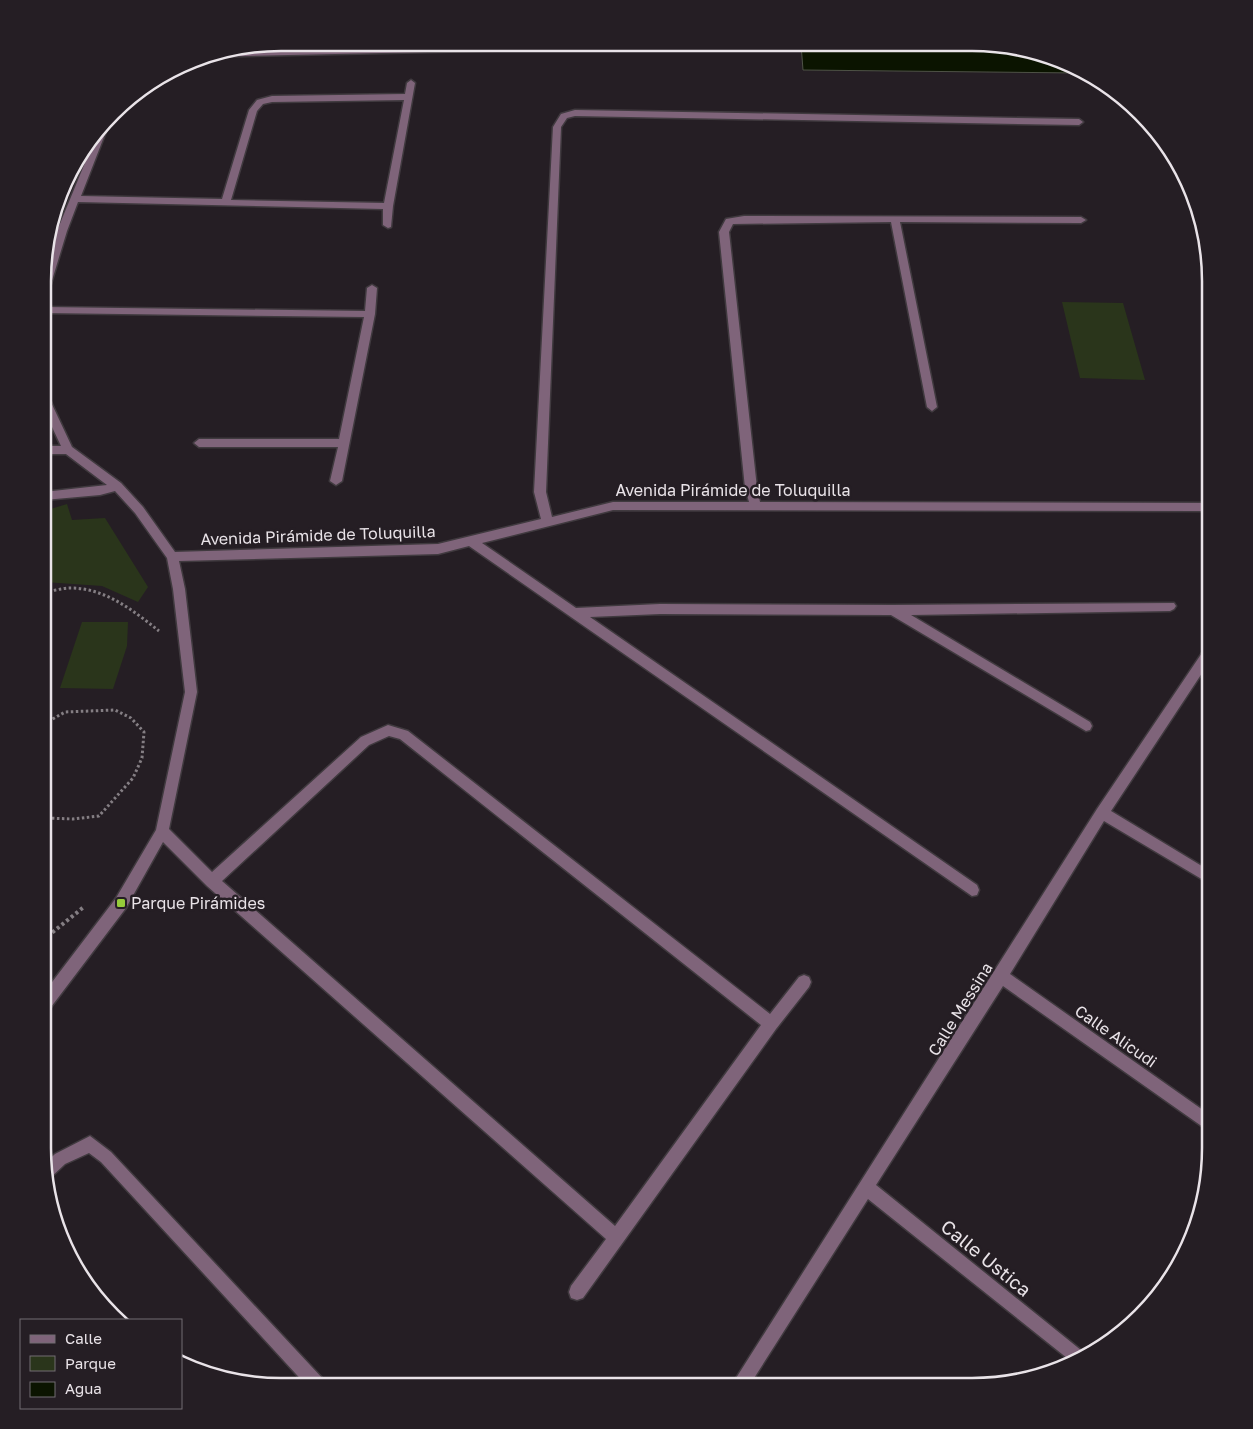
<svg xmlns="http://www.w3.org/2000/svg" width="1253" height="1429" font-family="'Golos Text',sans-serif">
<rect width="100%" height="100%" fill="#251e24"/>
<g fill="#2a351b">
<polygon points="1062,302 1123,303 1145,380 1080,378"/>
<polygon points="67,504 72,520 105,518 148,587 138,602 102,586 44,582 44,511"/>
<polygon points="82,622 128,622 127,646 113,689 60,688"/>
</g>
<polygon fill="#0b1400" stroke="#4e5246" points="801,44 1003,45 1078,73 803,70"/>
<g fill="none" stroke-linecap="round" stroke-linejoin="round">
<defs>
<g id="minor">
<polygon points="517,46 521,48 520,50 202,57 224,52"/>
<path d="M411,80L415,83L393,206L391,227L388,228L383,225V209L78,202L67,231L50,287L45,290V273L57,231L96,136L107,122L109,124L81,196L222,199L249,110L257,100L272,96L405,94L407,83ZM404,100L384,203L231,200L257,111L263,104L272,102Z"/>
<path d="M575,110L1079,119L1083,122L1079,125L575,116L567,118L561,127L546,492L552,517L613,502H749L745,488L719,232L726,219L744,216L1081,217L1086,220L1081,223L900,222L937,407L932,411L927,407L891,222L733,224L729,232L757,488L760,502L1210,503V511L613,510L482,543L576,608L660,604L893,605L1174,603L1176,606L1174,609L1170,611L911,615L1090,722L1092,726L1090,730L1086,731L891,615L660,614L590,617L977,885L979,890L977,895L972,896L469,546L438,554L179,561L185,589L197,692L169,829L212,872L361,737L388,725L408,731L770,1014L799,977L804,975L809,977L811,982L809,987L776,1029L583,1298L577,1300L571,1298L569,1292L571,1286L606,1239L207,886L163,842L126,908L48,1011L43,1013V994L116,898L156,830L185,692L173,589L167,558L135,513L115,491L100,495L44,500V492L107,485L66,454H44V446H61L44,410V394L49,398L72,447L121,483L143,507L175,552L438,544L541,519L534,492L553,127L561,114ZM389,736L400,739L761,1025L615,1226L222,881L369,745Z"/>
<polygon points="372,285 377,288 375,314 342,481 336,485 330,481 338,447 199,447 194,443 199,439 339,439 364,317 44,313 44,307 365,311 367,288"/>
<polygon points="1210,646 1210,661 1111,811 1210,871 1210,884 1104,821 1010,974 1210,1115 1210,1132 1003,986 876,1185 1087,1355 1072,1362 868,1199 749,1386 731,1386 1097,809 1206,647"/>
<polygon points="90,1136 111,1152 324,1380 326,1386 307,1386 101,1162 89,1153 65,1164 47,1181 43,1165 55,1154"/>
</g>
</defs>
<use href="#minor" stroke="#403a3f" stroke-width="3"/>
<g stroke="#847e83" stroke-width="3" stroke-dasharray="2.5 2.5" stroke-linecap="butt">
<path d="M44,592C53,591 62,588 71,588C105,588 134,611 159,631"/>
<polyline points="44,724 65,712 115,710 131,718 144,732 142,758 133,778 99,816 73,819 44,818"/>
</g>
<polyline stroke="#847e83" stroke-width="4" stroke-dasharray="3 3" stroke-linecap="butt" points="43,940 85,906"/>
<use href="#minor" fill="#7f647a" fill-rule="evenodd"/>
</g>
<rect fill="#96cc3a" stroke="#251e24" stroke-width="2" x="116" y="898" width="10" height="10" rx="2.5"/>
<g text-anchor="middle" stroke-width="5" stroke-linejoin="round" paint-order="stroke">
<g font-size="16" fill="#e9e3e8" stroke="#251e24">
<text x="733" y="496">Avenida Pirámide de Toluquilla</text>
<text transform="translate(318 535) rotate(-2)" y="6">Avenida Pirámide de Toluquilla</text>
<text transform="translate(960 1009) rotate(-58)" y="6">Calle Messina</text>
<text transform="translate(1116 1036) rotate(35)" y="6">Calle Alicudi</text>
</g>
<g font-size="16" fill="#e9e3e8" stroke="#251e24" text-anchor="start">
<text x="131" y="909">Parque Pirámides</text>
</g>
<g font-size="19" fill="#e9e3e8" stroke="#251e24">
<text transform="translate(986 1258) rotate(39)" y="7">Calle Ustica</text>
</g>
</g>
<path d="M0 0H1253V1429H0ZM281 51H972A230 230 0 0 1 1202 281V1148A230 230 0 0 1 972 1378H281A230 230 0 0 1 51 1148V281A230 230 0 0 1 281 51Z" fill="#251e24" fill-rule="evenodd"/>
<path fill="none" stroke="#e9e3e8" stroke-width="2.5" d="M281 51H972A230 230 0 0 1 1202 281V1148A230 230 0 0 1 972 1378H281A230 230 0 0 1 51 1148V281A230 230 0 0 1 281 51Z"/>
<rect x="20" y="1319" width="162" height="90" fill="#251e24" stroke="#736d72"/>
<rect x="30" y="1335" width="25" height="8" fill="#7f647a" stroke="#736d72"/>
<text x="65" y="1344" font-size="15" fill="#e9e3e8">Calle</text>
<rect x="30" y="1356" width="25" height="15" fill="#2a351b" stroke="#736d72"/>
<text x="65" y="1369" font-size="15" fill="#e9e3e8">Parque</text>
<rect x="30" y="1382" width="25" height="15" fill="#0b1400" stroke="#736d72"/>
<text x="65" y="1394" font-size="15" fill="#e9e3e8">Agua</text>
</svg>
